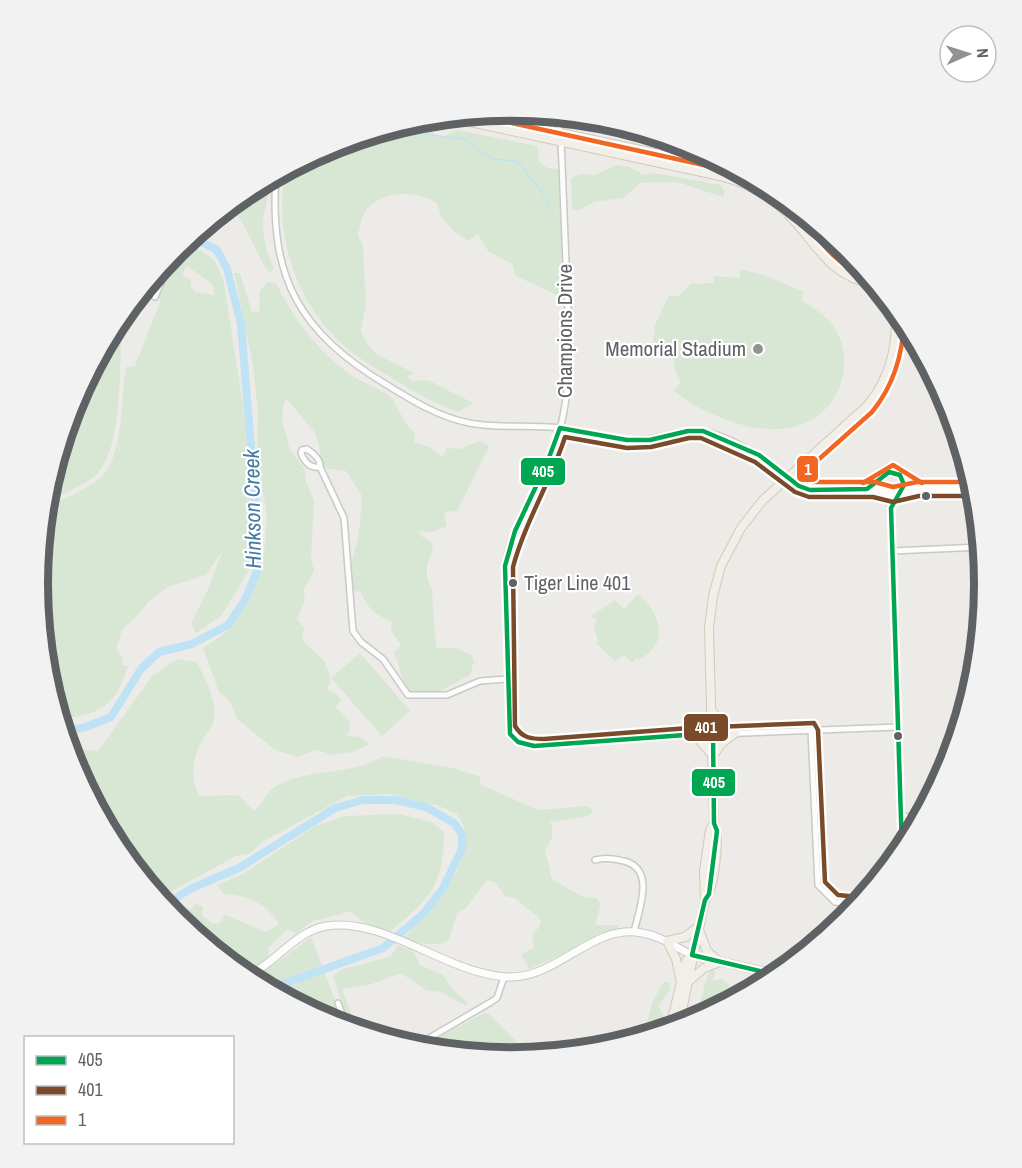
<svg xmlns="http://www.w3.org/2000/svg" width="1022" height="1168" font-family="'Archivo Narrow',sans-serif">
<rect width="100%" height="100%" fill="#edebe8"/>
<g fill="#d8e7d4" fill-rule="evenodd">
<path d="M404,124C409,124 415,124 420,126C437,131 434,144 457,130L537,146L539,162L547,168L559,169L564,298L516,276L512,264L488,251L478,234L469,241L453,231L441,216L437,203C417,190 384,190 367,209C362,215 360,227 358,235L363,246L366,304L361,330L365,341L376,354L414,373L408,376L411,381L428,380L473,403L458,412C434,404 415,392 393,379C380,371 366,363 354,354C300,314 271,236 286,170L330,146Z"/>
<polygon points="616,165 630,167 644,175 655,173 720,185 725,191 723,197 677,182 640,183 623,198 594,202 580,210 572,209 571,178 580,174 595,175"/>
<path d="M266,181C272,194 263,209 263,223C263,239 267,254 274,269L269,273C254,251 247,226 231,205Z"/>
<path d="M194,246L214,260L223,278L243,404L252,510L249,570L222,615L196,633L191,623L209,587L222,551L206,575L168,587L148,602L141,612L122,630L116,649L122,657L123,666L128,665C118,704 99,717 59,718L47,676L38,584L45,508C62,499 84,491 99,479C125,457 120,399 126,367L135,366L161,300L156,297L174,261L175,250L179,247ZM187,266L213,285L214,295L196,292L191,287V280L182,275Z"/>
<path d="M741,269L770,277L804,292L801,300C814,308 827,316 835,329C856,363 840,410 803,424C763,440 705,416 674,391L681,382L675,370L672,348L665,346L664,349L653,346L655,325L669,295L678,297L691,284L713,283L714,276L739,278Z"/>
<path d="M234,273H240L252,312H259L260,291L267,282L276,283C294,320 318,351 351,375C363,383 377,387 388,395C398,402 401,422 414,432L415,443L429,447L443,457L446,448L460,449L480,441L489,446L457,511L444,512L447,526L432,532L420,531L421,536L431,542L433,548L427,565V579L432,590L436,648H456L471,655L474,661L470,675L438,692L408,693C400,680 401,666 394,653L401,645L391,631L392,621C374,615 368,608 360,591L353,592L352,560L359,533L362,496L346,471L324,468L316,434L289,402L287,400L284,403L282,419L290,450L305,470V479L314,501L311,558L314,571L303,590L305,599L297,619L304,628L302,640L324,661L331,678L360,653L410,711L382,736L331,678L327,690L337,694L341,701L335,707L349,721L350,731L346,736L361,737L370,744L353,752L333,755L316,750L297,757L275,750L237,719L230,701L219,692L203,648L228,631L249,601L263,566L267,515L257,458L258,412L253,365Z"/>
<path d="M126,311L122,325C119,363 124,450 95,476C82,487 61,494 46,502L74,402L117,321Z"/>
<path d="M638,594C660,613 671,642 639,660L637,658L632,662L623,655L615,661L596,643L598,641L594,627L597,620L591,616L615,600L624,609Z"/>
<path d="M178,659L197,662C205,680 217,699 214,719C214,726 207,732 203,739C192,757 190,777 199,796L238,795L255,811C261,805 266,794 272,789C302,767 350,777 383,756L452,768L479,776L481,785L539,810L585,806L591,808L593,813L588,816L550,822C555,833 552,840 545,850L552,879L583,897L596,898L601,904L595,925H618V929L529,969L521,955L534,947L532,936L541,924L540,919L515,898L505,896L496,883L487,880L466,908L457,913L449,940C434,948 420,943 404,938L445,892L456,872L466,849L465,829L457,814L439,806L390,794L347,796L264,841L249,854L236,856L159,898C122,853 85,804 68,748L98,751L153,675Z"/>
<path d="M398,814L432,822L444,832C444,886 429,900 389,932L370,927L350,911C326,921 318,913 296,934L288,929L268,948L269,960L261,966L243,973L169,910L177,905L191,909L195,904L203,906L202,915L213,924L220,923L225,915L266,932L279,924C264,902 250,896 224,894L217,885L243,874L315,826L345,816Z"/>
<polygon points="311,937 345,1026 329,1021 245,976 272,966"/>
<polygon points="398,945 414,952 420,965 442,974 455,992 468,1002 467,1006 440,992 426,990 401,973 372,984 342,989 357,1030 350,1028 333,976 342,969 390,957"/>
<path d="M712,969L715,973L713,981L721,979L728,984L733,1000L693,1021C702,1007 704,976 712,969Z"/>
<polygon points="664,982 669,982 671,988 659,1006 664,1018 661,1031 643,1036 653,1001"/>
<polygon points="484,1013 489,1014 518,1043 535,1055 511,1057 418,1048"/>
</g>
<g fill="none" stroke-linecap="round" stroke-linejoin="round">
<polyline stroke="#bfe3f4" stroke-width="1.5" points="398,126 422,134 464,139 492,159 517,161 541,191 553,213"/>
<g stroke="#bfe3f4" stroke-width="8">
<polyline points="63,730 83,728 111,717 141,669 159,652 192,644 228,625 245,600 257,571 257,522 241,324 227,269 217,250 191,237"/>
<polyline points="165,905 190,889 239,868 335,808 363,800 396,800 426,807 454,823 462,834 462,849 442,890 423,914 383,948 269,989"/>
</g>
<defs>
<g id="minor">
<polyline points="557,115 560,132"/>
<path d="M561,140L570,361C567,396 563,432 548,465C533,498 511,529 505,566L510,734L518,742L534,746L689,735L898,727"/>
<polyline points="658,154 662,137"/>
<path d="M276,175C269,278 299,332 387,385C413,401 439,417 469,423C499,429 530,424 560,428C583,432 605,438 628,440C650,442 669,433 690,431C720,428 765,459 787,477"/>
<polyline points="155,297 173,253"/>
<path d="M320,467C321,460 313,453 307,449L302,450L301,453C304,462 311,469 320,467L344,518L353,631L361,642L383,659L408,695H447L480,681L507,679"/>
<polyline points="886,493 891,508 902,850"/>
<polyline points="892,551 981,547"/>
<polyline points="811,730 818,885 835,902 858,904"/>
<polyline points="901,816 920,818"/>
<path d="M595,860C606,857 613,859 624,861C656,869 639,909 634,932"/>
<polyline points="338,1003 346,1026"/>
<polyline points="414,1047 491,1002 497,998 504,977"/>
</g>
<g id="tertiary">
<polyline points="787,477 810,490 874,489 893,495 902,489 904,482 900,475 889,472 867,489"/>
<polyline points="900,492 918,489 975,489"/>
<path d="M246,977C275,964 294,932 326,926C384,916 449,975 508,977C558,979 592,923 642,933C661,936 675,947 692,955"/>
</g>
<polyline id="secondary" points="692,955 778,975"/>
<g id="primary">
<polyline points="472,114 739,171"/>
<path d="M447,117L720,176C745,183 765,191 784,210C816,240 826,276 874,284"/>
<path d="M799,211C822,233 833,260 864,272"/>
<polyline points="808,459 806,476 813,490"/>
<polyline points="694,734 713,756 721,744 735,733 725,728 712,711"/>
<path d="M705,900C715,886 720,838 714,823L709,628L713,596L721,566L741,528L763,500L867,406C891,377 897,347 896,310"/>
<polyline points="681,982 676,959 667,941 685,937 698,927 707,951 720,962 704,968 689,981"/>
<polyline points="679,1025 705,900 704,871 710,830 714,823"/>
<polyline points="670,1028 686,961 692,955"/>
</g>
</defs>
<use href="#minor" stroke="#c9c9c8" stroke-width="8"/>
<use href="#tertiary" stroke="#c9c9c8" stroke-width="9"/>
<use href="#secondary" stroke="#c7c8c7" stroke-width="10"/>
<use href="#primary" stroke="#d3c9b8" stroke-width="10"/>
<use href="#minor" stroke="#fcfcfc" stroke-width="5"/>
<use href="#tertiary" stroke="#fcfcfc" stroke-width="7"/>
<use href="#secondary" stroke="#fcfcfc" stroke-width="8"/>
<use href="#primary" stroke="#f2efe9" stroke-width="8"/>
<defs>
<polyline id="bus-1" points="777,975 692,955 705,900 709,894 717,831 714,823 713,733 534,746 518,742 510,734 505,566 515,531 547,463 560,428 627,440 650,440 688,431 703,431 759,455 799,486 810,490 867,489 889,472 900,475 904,485 891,508 902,850"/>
<path id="bus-2" d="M859,897L838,895L825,882L818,730L814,723L689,728L544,739C531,739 522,738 515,726L513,567C525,522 551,481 565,437L627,448L651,447L689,438H701L755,462L795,492L809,497H873L893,502L919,496H975"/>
<g id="bus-3">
<path d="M471,114L722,169C744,175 766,184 784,200C811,224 829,265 866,274"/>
<path d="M904,320C903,354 894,385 872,412L800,476L812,482H875L893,487L917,482H972"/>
<polyline points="863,483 893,465 922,483"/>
</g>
</defs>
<use href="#bus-1" stroke="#fff" stroke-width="9"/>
<use href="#bus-2" stroke="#fff" stroke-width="9"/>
<use href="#bus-3" stroke="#fff" stroke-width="9"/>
<use href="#bus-1" stroke="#00a651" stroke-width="4.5"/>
<use href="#bus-2" stroke="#7a4b2a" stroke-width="4.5"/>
<use href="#bus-3" stroke="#f26522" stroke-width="4.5"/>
</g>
<circle fill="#909293" stroke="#fff" stroke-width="2" cx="758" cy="349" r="6"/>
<g fill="#5e6265" stroke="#fff" stroke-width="2">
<circle cx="926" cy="496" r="5"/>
<circle cx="513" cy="583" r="5"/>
<circle cx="898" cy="736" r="5"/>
</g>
<g text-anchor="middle" stroke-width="4.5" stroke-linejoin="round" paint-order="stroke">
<g font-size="20" fill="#5e6265" stroke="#fff" text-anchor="start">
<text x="524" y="590">Tiger Line 401</text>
</g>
<g font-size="21" fill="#5e6265" stroke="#fff">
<text transform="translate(565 331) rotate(-90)" y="7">Champions Drive</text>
</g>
<g font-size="21" fill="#5e6265" stroke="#fff" text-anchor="end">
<text x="746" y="356">Memorial Stadium</text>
</g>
<g font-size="22" font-style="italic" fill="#467ca2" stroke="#fff">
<text transform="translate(252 509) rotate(-91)" y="8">Hinkson Creek</text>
</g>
</g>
<path d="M0 0H1022V1168H0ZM48 584a463 463 0 1 1 926 0a463 463 0 1 1-926 0Z" fill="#f2f2f3" fill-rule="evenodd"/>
<path fill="none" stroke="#5e6265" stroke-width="8" d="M48 584a463 463 0 1 1 926 0a463 463 0 1 1-926 0Z"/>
<g stroke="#fff" stroke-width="2">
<rect x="796" y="455" width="23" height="28" rx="6" fill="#f26522"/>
<rect x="520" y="457" width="46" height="29" rx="6" fill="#00a651"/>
<rect x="683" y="713" width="46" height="29" rx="6" fill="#7a4b2a"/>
<rect x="691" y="768" width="45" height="29" rx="6" fill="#00a651"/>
</g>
<g font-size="16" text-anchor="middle" font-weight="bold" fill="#fff">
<text x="808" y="475">1</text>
<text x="543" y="477">405</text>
<text x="706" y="733">401</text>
<text x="714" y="788">405</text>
</g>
<rect x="24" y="1036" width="210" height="108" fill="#ffffff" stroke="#bfc0c1" stroke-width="1.5"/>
<rect x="36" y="1056" width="30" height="9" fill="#00a651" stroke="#bfc0c1" stroke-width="1.5"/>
<text x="78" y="1066" font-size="18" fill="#5e6265">405</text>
<rect x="36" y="1086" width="30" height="9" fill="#7a4b2a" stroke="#bfc0c1" stroke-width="1.5"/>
<text x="78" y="1096" font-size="18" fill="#5e6265">401</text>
<rect x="36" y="1116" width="30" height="9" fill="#f26522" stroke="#bfc0c1" stroke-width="1.5"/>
<text x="78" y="1126" font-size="18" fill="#5e6265">1</text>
<g transform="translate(968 54) rotate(87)"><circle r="28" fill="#ffffff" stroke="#bfc0c1" stroke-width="1.5"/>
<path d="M0-4.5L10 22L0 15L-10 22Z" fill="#909293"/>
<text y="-9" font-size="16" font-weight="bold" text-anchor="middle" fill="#5e6265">N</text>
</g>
</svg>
